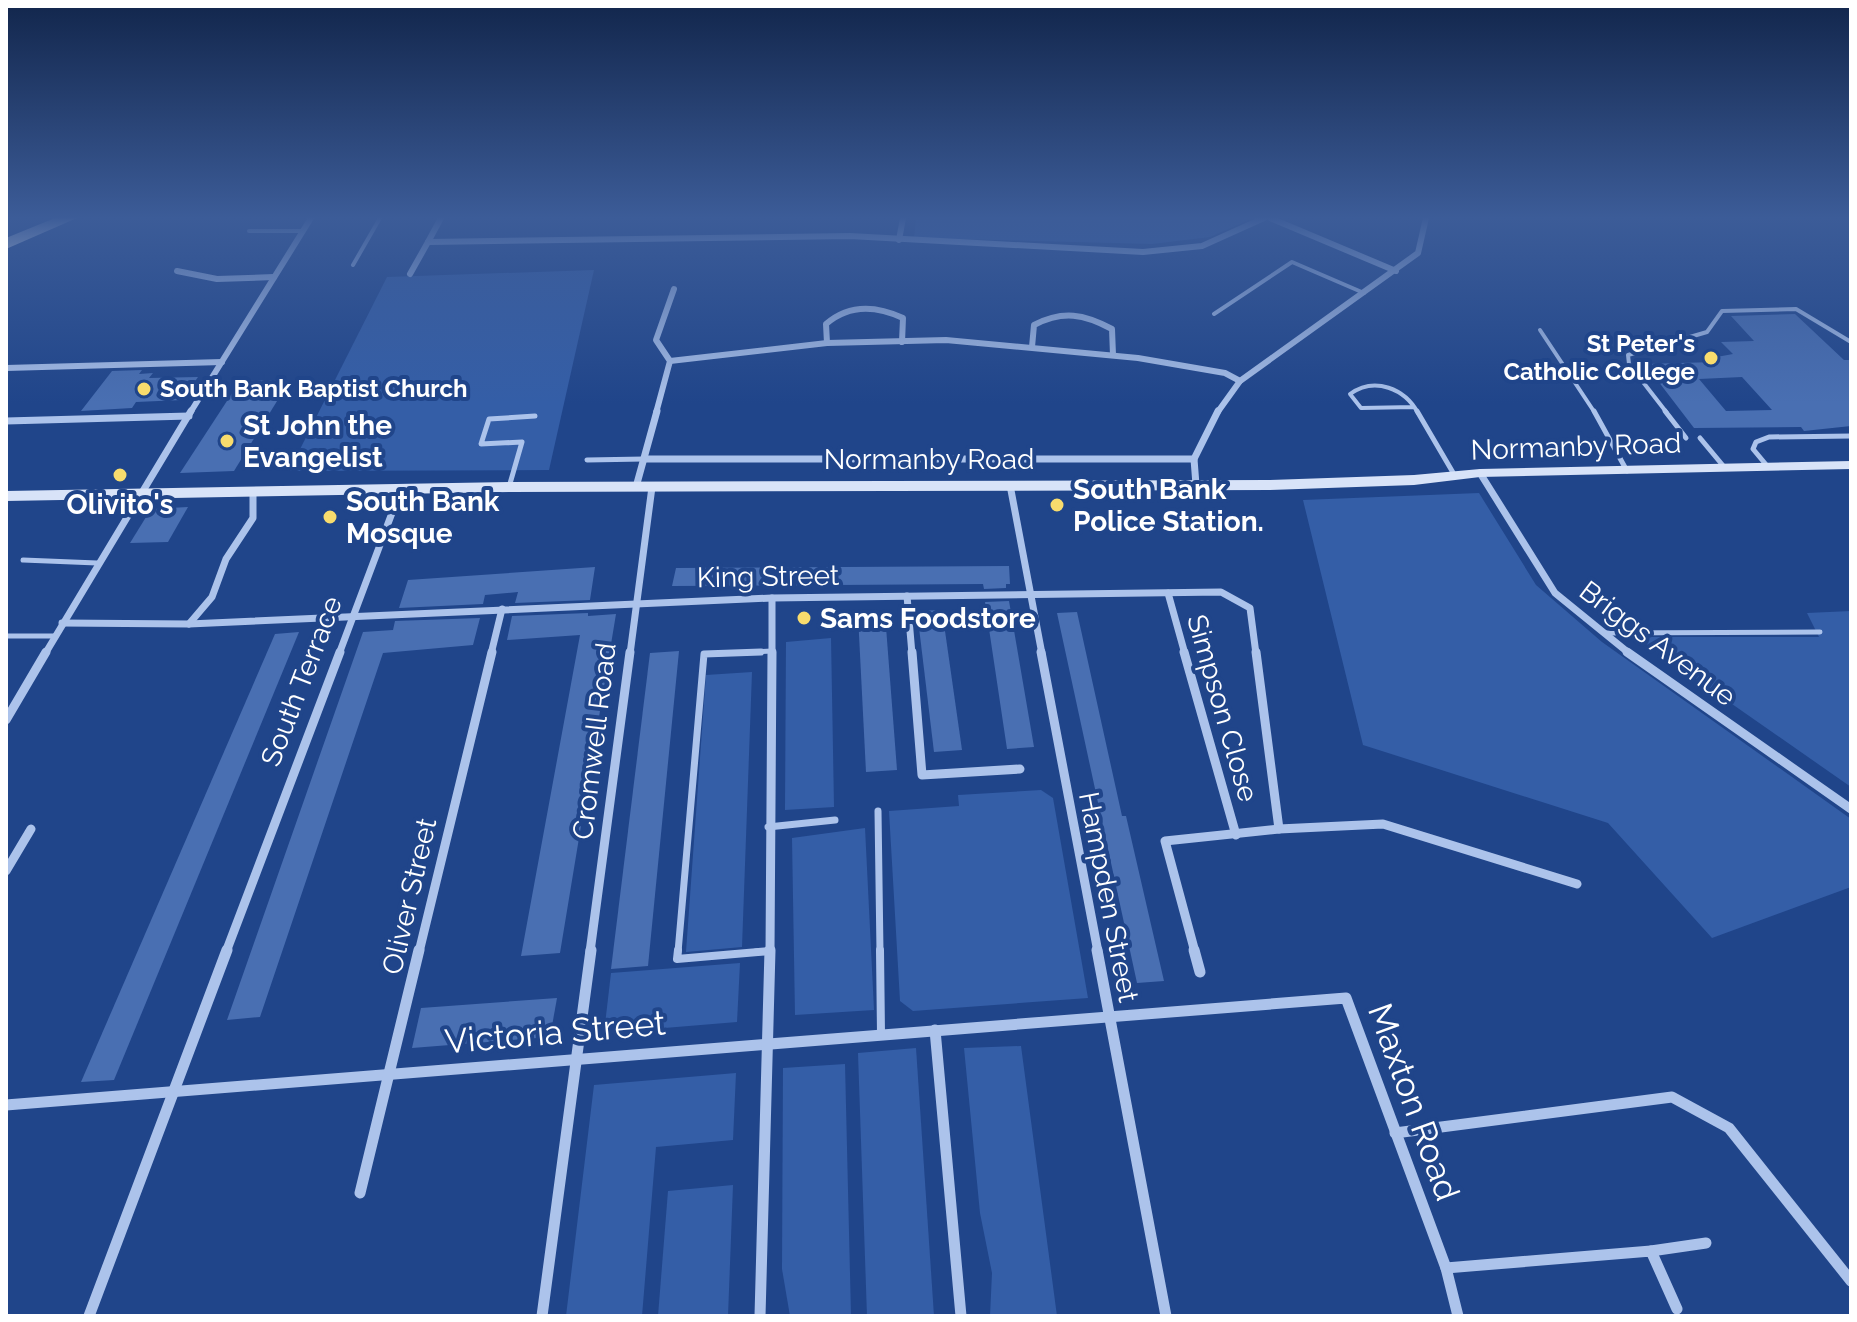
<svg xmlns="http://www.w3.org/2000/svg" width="1857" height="1322" font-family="Raleway,sans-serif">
<rect width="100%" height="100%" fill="#20458a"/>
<g fill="#345ea7">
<polygon points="916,218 1253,218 1210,237 1152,244 914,238"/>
<polygon points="594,270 549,470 289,471 387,277"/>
<polygon points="1479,493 1536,585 1602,642 1851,819 1851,887 1712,938 1608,823 1363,745 1303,500"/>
<polygon points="1851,611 1851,787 1636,637 1819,637 1807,613"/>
<polygon points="831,638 834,807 785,810 786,642"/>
<polygon points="752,672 742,947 686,952 706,675"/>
<polygon points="1041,790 1053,798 1088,998 913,1011 900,1001 889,811 959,806 958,795"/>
<polygon points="865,828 874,1010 795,1015 792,838"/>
<polygon points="740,963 737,1022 604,1033 611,973"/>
<polygon points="1021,1046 1057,1316 990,1316 992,1273 980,1213 964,1048"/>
<polygon points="916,1048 934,1316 867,1316 858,1053"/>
<polygon points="845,1064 851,1316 790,1316 782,1269 783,1068"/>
<polygon points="736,1073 733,1140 656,1147 642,1316 566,1316 594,1085"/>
<polygon points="733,1185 728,1316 658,1316 668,1191"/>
</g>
<g fill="#496fb2" fill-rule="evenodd">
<path d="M1795,314L1844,360H1851V426L1804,431L1801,427L1694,428L1645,364L1715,362L1711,358L1733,354L1721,342L1754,341L1731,316ZM1742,377L1772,410L1726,411L1699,379Z"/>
<polygon points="142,370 139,374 153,373 149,378 198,377 182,400 136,402 132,408 81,411 112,371"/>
<polygon points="290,380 234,471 180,473 240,381"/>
<polygon points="188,507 168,542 130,543 151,509"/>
<polygon points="1009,566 1010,584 1006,584 1006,588 984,589 983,584 672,586 676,568"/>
<polygon points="595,567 590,600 515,603 518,592 485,595 483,604 399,608 408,580"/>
<polygon points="1009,601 1016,642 1034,747 1007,749 985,602"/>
<polygon points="942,610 962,750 934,752 917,611"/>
<polygon points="1077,612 1122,816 1126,816 1164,981 1137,983 1057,613"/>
<polygon points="588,613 588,616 616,614 560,953 521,956 580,635 507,640 512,616"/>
<polygon points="885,614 897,770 866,772 858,615"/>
<polygon points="480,618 473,645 383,653 260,1017 227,1020 363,632 393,630 395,621"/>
<polygon points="299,632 114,1080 81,1082 275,634"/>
<polygon points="679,651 648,966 611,969 650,653"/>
<polygon points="557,998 550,1037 412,1048 421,1008"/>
</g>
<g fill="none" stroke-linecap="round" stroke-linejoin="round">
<g stroke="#acc3eb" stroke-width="4">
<polyline points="249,231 302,231"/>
<polyline points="353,265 380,218"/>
<polyline points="1214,314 1292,262 1364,293"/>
<polyline points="1540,330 1595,413"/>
<polyline points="1530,381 1573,379"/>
<path d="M1414,407L1361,408L1350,394C1375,376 1405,389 1418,413"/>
<polyline points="1667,413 1629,364 1628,355 1707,332 1722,311 1796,309 1851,342"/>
</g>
<g stroke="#acc3eb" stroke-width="5">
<polyline points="1417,411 1455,476"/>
<polyline points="1594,411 1627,471"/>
<polyline points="1665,411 1686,438"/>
<polyline points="1700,438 1725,468"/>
<polyline points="587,460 644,459"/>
<polyline points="1768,467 1753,449 1756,442 1769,437 1851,436"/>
<polyline points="509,487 522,442 481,444 489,419 535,416"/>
<polyline points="23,560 97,563"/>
<polyline points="1603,633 1820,632"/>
<polyline points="6,636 54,636"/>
<polyline points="715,654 772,651"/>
</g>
<g stroke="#acc3eb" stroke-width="7">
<polyline points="878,811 880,952"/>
<polyline points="768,827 835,820"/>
<polyline points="678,952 704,654 761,652"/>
<polyline points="756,952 770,951"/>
</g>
<g stroke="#acc3eb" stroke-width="8">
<polyline points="678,950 677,959 770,951"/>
<polyline points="880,950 881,1034"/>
</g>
<g stroke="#acc3eb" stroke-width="6">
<polyline points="441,218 428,242 850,236 1143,252 1202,246 1264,218"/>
<polyline points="1270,218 1396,271"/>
<polyline points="899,240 903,218"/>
<polyline points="177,271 217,279 274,277"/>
<polyline points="410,274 428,242"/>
<path d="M827,343L826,324C849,304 875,305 903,318L902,342"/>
<path d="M1032,347L1034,325C1063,310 1084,314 1112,329L1113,355"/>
<polyline points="670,361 827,343 946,340 1138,358 1225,373 1240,381"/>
<polyline points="6,368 222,362"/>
<polyline points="190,413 311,218"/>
<polyline points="656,413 670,361 656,340 674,289"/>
<polyline points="1217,413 1240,381 1418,253 1426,218"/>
</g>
<g stroke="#acc3eb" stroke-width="7">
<polyline points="6,421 189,416"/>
<polyline points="644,459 1194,459"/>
<polyline points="1480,473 1555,593 1630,654"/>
<polyline points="1010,485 1042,654"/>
<polyline points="1196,485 1194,459 1218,411"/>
<polyline points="636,487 657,411"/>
<polyline points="1168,593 1185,654"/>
<polyline points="907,596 912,654"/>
<polyline points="62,623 189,624 772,598 1221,592 1250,608 1256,654"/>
<polyline points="189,624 212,597 226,559 253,518 253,491"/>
<polyline points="45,654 191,411"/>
<polyline points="339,654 401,489"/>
<polyline points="491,654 502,609"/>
<polyline points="630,654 652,487"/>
<polyline points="772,654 772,598"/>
</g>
<g stroke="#acc3eb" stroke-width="9">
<polyline points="912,652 922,775 1020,769"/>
<polyline points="1041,652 1098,952"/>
<polyline points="1184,652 1236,835"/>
<polyline points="1256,652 1279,829"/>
<polyline points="1627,652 1851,809"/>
<polyline points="6,720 46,652"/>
<polyline points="6,871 31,829"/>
<polyline points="226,952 340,652"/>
<polyline points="419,952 492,652"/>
<polyline points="590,952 630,652"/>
<polyline points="770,952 772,652"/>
<polyline points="1195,952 1165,841 1279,829 1383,824 1577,884"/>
</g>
<g stroke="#acc3eb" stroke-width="11">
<polyline points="1097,950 1166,1316"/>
<polyline points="1194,950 1200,972"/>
<polyline points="935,1030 961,1316"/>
<polyline points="6,1105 1346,998 1446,1268 1651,1251 1677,1309"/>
<polyline points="1395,1133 1672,1097 1729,1128 1851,1281"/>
<polyline points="360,1193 419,950"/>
<polyline points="1651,1251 1706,1243"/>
<polyline points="1446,1268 1458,1316"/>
<polyline points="89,1316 227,950"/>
<polyline points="542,1316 591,950"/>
<polyline points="760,1316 770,950"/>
</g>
<polygon fill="#d8e3f8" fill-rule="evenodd" points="1851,461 1851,469 1480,477 1414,485 1270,490 509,492 6,501 6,491 509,482 1270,480 1414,475 1480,469"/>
<polygon fill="#fff" fill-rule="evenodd" points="55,218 77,218 6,249 6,238"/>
</g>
<linearGradient id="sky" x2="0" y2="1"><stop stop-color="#12264c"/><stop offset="0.54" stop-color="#3c5c98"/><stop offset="1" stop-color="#3c5c98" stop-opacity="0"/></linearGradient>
<rect width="1857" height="403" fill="url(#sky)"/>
<g fill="#f8dc6d" stroke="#20458a" stroke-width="3">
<circle cx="1711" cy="358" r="8"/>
<circle cx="144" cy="389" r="8"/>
<circle cx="227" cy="441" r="8"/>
<circle cx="120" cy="475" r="8"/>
<circle cx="1057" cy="505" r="8"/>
<circle cx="330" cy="517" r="8"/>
<circle cx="804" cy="618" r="8"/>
</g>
<g text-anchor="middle" stroke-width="8" stroke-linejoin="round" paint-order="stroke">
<g font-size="24" font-weight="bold" fill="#fff" stroke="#20458a" text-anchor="end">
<text x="1695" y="352">St Peter's<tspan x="1695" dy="28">Catholic College</tspan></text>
<text x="160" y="397" text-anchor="start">South Bank Baptist Church</text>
</g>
<g font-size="28" font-weight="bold" fill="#fff" stroke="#20458a" text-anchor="start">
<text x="243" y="435">St John the<tspan x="243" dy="32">Evangelist</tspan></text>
<text x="1073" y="499">South Bank<tspan x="1073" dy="32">Police Station.</tspan></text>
<text x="346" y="511">South Bank<tspan x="346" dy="32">Mosque</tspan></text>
<text x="120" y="514" text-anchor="middle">Olivito's</text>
<text x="820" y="628">Sams Foodstore</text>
</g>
<g font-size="28" fill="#fff" stroke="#20458a">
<text transform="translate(1576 446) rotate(-2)" y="10">Normanby Road</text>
<text x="929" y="469">Normanby Road</text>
<text transform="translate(768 576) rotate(-1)" y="10">King Street</text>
<text transform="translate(1658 643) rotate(37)" y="10">Briggs Avenue</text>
<text transform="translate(301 681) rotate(-69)" y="10">South Terrace</text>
<text transform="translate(1223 708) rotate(74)" y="10">Simpson Close</text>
<text transform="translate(594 741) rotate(-83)" y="10">Cromwell Road</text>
<text transform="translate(409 896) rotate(-77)" y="10">Oliver Street</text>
<text transform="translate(1109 897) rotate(79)" y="10">Hampden Street</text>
</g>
<g font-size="34" fill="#fff" stroke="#20458a">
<text transform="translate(555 1032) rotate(-5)" y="12">Victoria Street</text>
<text transform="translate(1414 1102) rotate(70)" y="12">Maxton Road</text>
</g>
</g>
<rect width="1857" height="1322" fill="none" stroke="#ffffff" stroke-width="16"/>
</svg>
